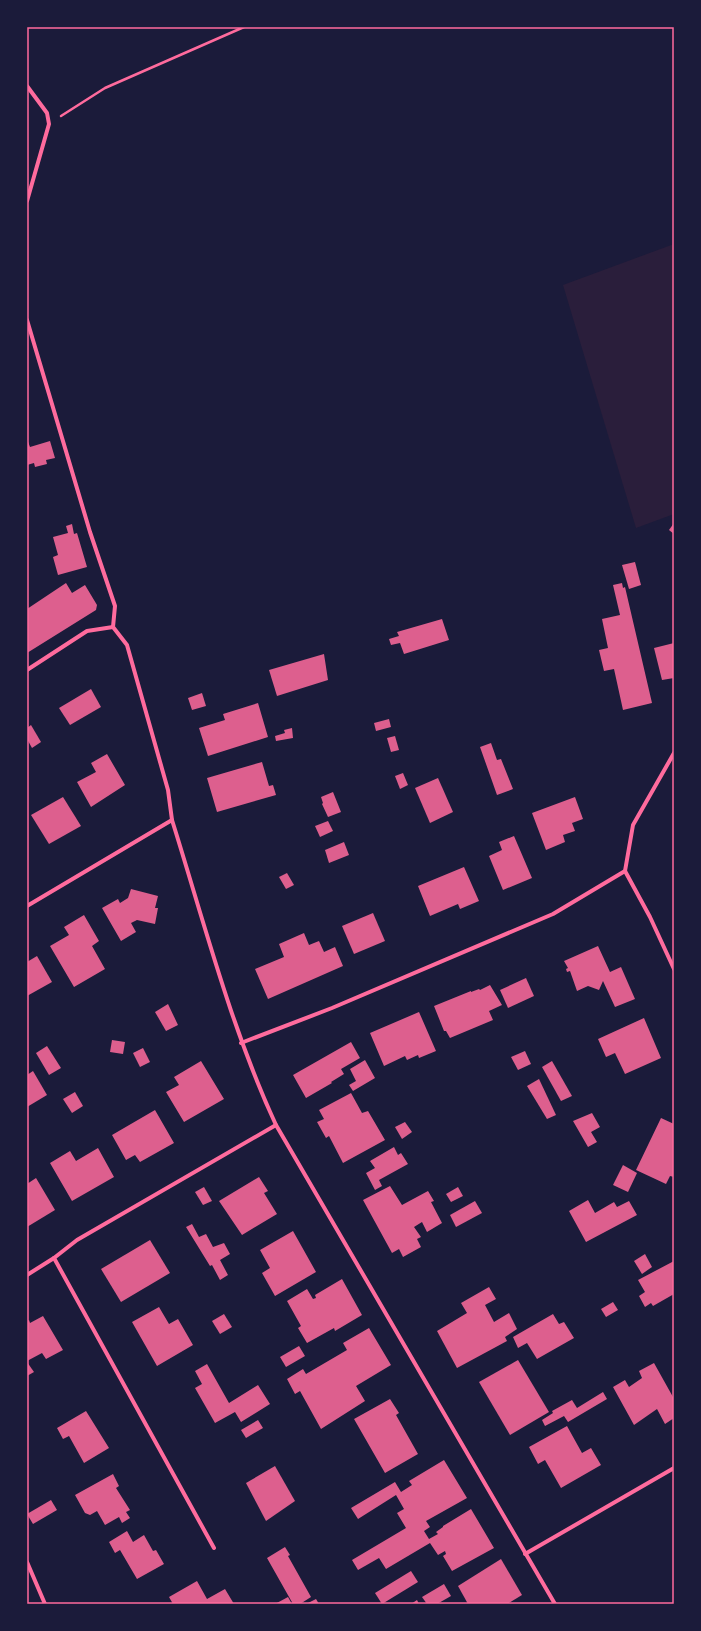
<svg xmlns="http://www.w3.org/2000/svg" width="701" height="1631" font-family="Signika,sans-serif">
<rect width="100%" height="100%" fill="#1b1b3a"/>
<polygon fill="#2a1e3b" points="674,244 674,514 636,528 563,285"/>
<g fill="#dd5f8e">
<polygon points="27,439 30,447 50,441 55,458 46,460 47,464 35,467 34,463 27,465"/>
<polygon points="674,523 674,534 669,530"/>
<polygon points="72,524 74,534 77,533 87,567 58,575 53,557 58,555 53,537 68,533 66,526"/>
<polygon points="635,562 641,585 629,589 622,565"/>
<polygon points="66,583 72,593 85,585 97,605 96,610 27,653 27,609"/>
<polygon points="622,583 623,588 625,587 652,703 623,710 614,669 604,671 599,650 608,648 602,619 620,615 613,585"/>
<polygon points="442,619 449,640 404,654 400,643 391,645 389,639 399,636 397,632"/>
<polygon points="674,643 674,678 662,680 654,648"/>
<polygon points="324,654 328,680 277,696 269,670"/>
<polygon points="91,689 101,707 70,725 59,708"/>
<polygon points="202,693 206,706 192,710 188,698"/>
<polygon points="258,703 268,737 208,756 199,728 225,720 223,714"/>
<polygon points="389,719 391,727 376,731 374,723"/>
<polygon points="31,725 41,742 32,748 27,739 27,728"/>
<polygon points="292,728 293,738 276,741 275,736 285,733 284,730"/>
<polygon points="395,736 399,750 391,752 387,738"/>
<polygon points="491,743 497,760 501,759 513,789 497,795 480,747"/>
<polygon points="107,754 125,785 91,807 77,782 96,772 91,763"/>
<polygon points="262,762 269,786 273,785 276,795 217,812 207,778"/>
<polygon points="403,773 408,785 400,789 395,776"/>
<polygon points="438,778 453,812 430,823 415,788"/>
<polygon points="333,792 341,812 328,817 322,804 323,803 321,797"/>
<polygon points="63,797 81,826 49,844 31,815"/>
<polygon points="575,797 583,819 572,823 575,831 563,835 565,842 546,850 532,813"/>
<polygon points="328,821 333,831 320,837 315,826"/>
<polygon points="514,836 532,878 503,890 489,856 502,850 499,842"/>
<polygon points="344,842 349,855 329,863 325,850"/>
<polygon points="464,867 479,901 460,909 458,904 430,916 418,886"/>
<polygon points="287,873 294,885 286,889 279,877"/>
<polygon points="131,889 158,896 155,908 158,908 155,924 137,920 131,923 136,932 121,941 102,908 118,899 120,903 128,898"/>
<polygon points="373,913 385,941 354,954 342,926"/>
<polygon points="84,915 99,941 92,946 105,969 74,987 50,946 69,935 64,927"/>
<polygon points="304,933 309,945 319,941 324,952 335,947 343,966 268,999 255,969 284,957 279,944"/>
<polygon points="598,946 610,972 621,967 635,999 615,1007 603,981 599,990 588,986 577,991 570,971 567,972 566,969 568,968 564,961"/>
<polygon points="37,956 52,982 27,996 27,962"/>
<polygon points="526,978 534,996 508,1008 500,990"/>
<polygon points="490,985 502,1005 489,1011 493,1020 450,1038 446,1031 444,1031 434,1006 471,991 471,992 479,989 480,990"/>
<polygon points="168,1004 178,1025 166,1031 155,1012"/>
<polygon points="419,1012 436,1051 419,1058 418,1055 407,1060 405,1056 384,1066 370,1033"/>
<polygon points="644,1018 661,1058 625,1074 615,1053 606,1057 598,1039"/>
<polygon points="112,1040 125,1042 123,1054 110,1052"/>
<polygon points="351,1042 360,1058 341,1069 344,1074 331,1082 332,1083 306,1098 293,1075"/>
<polygon points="47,1046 61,1068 49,1075 36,1053"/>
<polygon points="143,1048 150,1062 140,1067 133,1053"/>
<polygon points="525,1051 531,1064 518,1070 511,1057"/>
<polygon points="365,1060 375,1078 353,1091 349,1085 356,1081 350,1069"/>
<polygon points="201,1061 224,1099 184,1122 166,1092 179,1085 174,1077"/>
<polygon points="552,1061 572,1096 561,1101 542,1067"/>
<polygon points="33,1071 47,1095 27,1107 27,1075"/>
<polygon points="539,1079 556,1115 547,1119 527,1086"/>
<polygon points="75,1092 83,1106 72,1113 63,1099"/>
<polygon points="351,1093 362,1113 368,1111 385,1140 343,1163 329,1136 326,1138 317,1122 324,1119 319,1110"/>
<polygon points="155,1110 174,1143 140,1162 135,1155 126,1160 112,1135"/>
<polygon points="592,1113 600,1127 591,1132 597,1142 588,1147 573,1121"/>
<polygon points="661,1118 674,1124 674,1177 670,1176 666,1184 636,1170"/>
<polygon points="405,1122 412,1132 402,1139 395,1127"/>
<polygon points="394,1147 398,1155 401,1153 408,1164 379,1180 382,1186 375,1190 366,1173 375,1168 370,1161"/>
<polygon points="98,1148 114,1177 72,1201 50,1163 70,1151 76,1161"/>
<polygon points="623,1165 637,1173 628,1192 613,1185"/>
<polygon points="259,1177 268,1191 264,1193 277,1214 242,1235 219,1201"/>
<polygon points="36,1178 55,1210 27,1227 27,1184"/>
<polygon points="390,1186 402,1205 428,1191 434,1201 431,1202 442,1223 427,1232 422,1222 414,1227 421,1237 417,1239 421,1247 403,1257 399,1249 392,1253 363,1200"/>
<polygon points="204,1187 212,1201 203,1205 195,1192"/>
<polygon points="458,1187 463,1196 451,1202 446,1194"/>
<polygon points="588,1200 595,1213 614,1202 617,1207 629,1201 637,1215 586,1242 569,1211"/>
<polygon points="475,1201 482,1213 456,1227 450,1215"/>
<polygon points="192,1224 199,1237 206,1234 213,1247 224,1243 230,1254 220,1260 228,1275 220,1280 212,1265 210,1266 186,1227"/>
<polygon points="293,1231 316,1272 275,1296 262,1273 270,1268 260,1250"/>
<polygon points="150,1240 170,1273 121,1302 101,1269"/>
<polygon points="645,1254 652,1267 642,1274 634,1261"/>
<polygon points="674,1261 674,1294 653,1306 651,1303 645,1307 639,1296 645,1292 638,1280"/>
<polygon points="342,1279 362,1315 335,1331 334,1328 307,1343 298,1328 301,1326 287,1301 307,1289 313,1299 316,1298 315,1295"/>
<polygon points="489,1287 496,1299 485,1305 494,1322 509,1313 517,1329 505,1337 507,1341 457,1368 437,1331 467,1313 461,1303"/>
<polygon points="613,1302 618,1310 606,1317 601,1309"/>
<polygon points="159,1307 169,1324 178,1319 193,1345 157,1366 132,1322"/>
<polygon points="224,1314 232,1327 220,1334 212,1321"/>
<polygon points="553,1314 559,1324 564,1322 574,1338 537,1359 527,1343 518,1348 513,1337"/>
<polygon points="43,1316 63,1350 46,1359 42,1353 27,1361 27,1321 29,1320 30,1323"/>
<polygon points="369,1328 391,1365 356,1386 365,1401 321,1429 300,1391 295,1394 287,1379 303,1369 306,1374 347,1350 343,1343"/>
<polygon points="299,1346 305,1356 286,1367 280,1357"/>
<polygon points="518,1360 549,1412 510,1435 479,1382"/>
<polygon points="27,1362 34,1372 27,1376"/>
<polygon points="654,1363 673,1397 674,1418 665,1424 657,1409 634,1425 613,1387 625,1380 629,1387 642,1378 639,1371"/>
<polygon points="207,1364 229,1403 258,1385 270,1404 241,1422 235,1412 215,1423 195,1388 202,1384 195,1371"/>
<polygon points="603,1392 607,1399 568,1422 564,1416 545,1426 542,1420 553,1413 552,1411 572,1400 577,1408"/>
<polygon points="390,1399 399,1413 396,1415 418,1454 385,1473 354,1419"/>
<polygon points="86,1411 109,1448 84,1463 69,1436 63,1439 57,1428"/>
<polygon points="258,1420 263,1428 246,1438 241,1430"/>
<polygon points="567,1426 582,1453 591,1448 601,1465 561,1488 545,1460 538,1464 529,1447"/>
<polygon points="444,1460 467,1498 426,1521 430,1527 424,1531 429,1539 438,1534 436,1532 443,1527 443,1526 471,1509 494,1548 452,1571 443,1556 446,1554 445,1551 438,1555 430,1543 386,1569 379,1558 358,1570 352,1560 406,1528 397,1513 404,1509 396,1495 358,1519 351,1508 395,1482 401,1492 412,1485 409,1481"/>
<polygon points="275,1466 295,1501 266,1521 246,1483"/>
<polygon points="113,1474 119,1486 116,1488 130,1510 126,1512 130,1518 122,1523 119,1517 105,1525 97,1511 90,1515 85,1513 75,1495"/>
<polygon points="51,1500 57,1510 33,1524 27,1514"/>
<polygon points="127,1531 133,1542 144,1535 153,1551 156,1550 164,1564 137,1579 120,1550 115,1553 109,1542"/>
<polygon points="285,1547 290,1555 288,1556 311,1597 300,1604 293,1604 267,1558"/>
<polygon points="501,1559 522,1595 507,1604 468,1604 458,1586"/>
<polygon points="411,1571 418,1582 382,1604 375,1593"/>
<polygon points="197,1581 207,1599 225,1589 234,1604 173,1604 169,1597"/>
<polygon points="444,1584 451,1596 437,1604 427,1604 422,1597"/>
<polygon points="288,1597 292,1604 275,1604"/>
<polygon points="316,1599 319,1604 306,1604"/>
<polygon points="417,1600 419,1604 411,1604"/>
</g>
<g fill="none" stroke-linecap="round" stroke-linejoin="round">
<polyline stroke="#ff6b9d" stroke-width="2.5" points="61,116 105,88 244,27"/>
<g stroke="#ff6b9d" stroke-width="4">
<polyline points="27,86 47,113 49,124 27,201"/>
<path d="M27,320L90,532L115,606L113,627L127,645L168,790L172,820C204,922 231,1028 276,1125L555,1604"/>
<polyline points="27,670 87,631 113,627"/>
<polyline points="625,871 650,917 674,969"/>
<polyline points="27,906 172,820"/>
<polyline points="241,1043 332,1008 553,914 625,871 633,825 674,753"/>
<polyline points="54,1258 214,1548"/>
<polyline points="27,1275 54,1258 77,1240 276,1125"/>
<polyline points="525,1554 674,1468"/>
<polyline points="27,1562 45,1604"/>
</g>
</g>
<rect width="701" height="1631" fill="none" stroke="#1b1b3a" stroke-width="56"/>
<rect x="28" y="28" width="645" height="1575" fill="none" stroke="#ff6b9d" stroke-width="1.5"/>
</svg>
